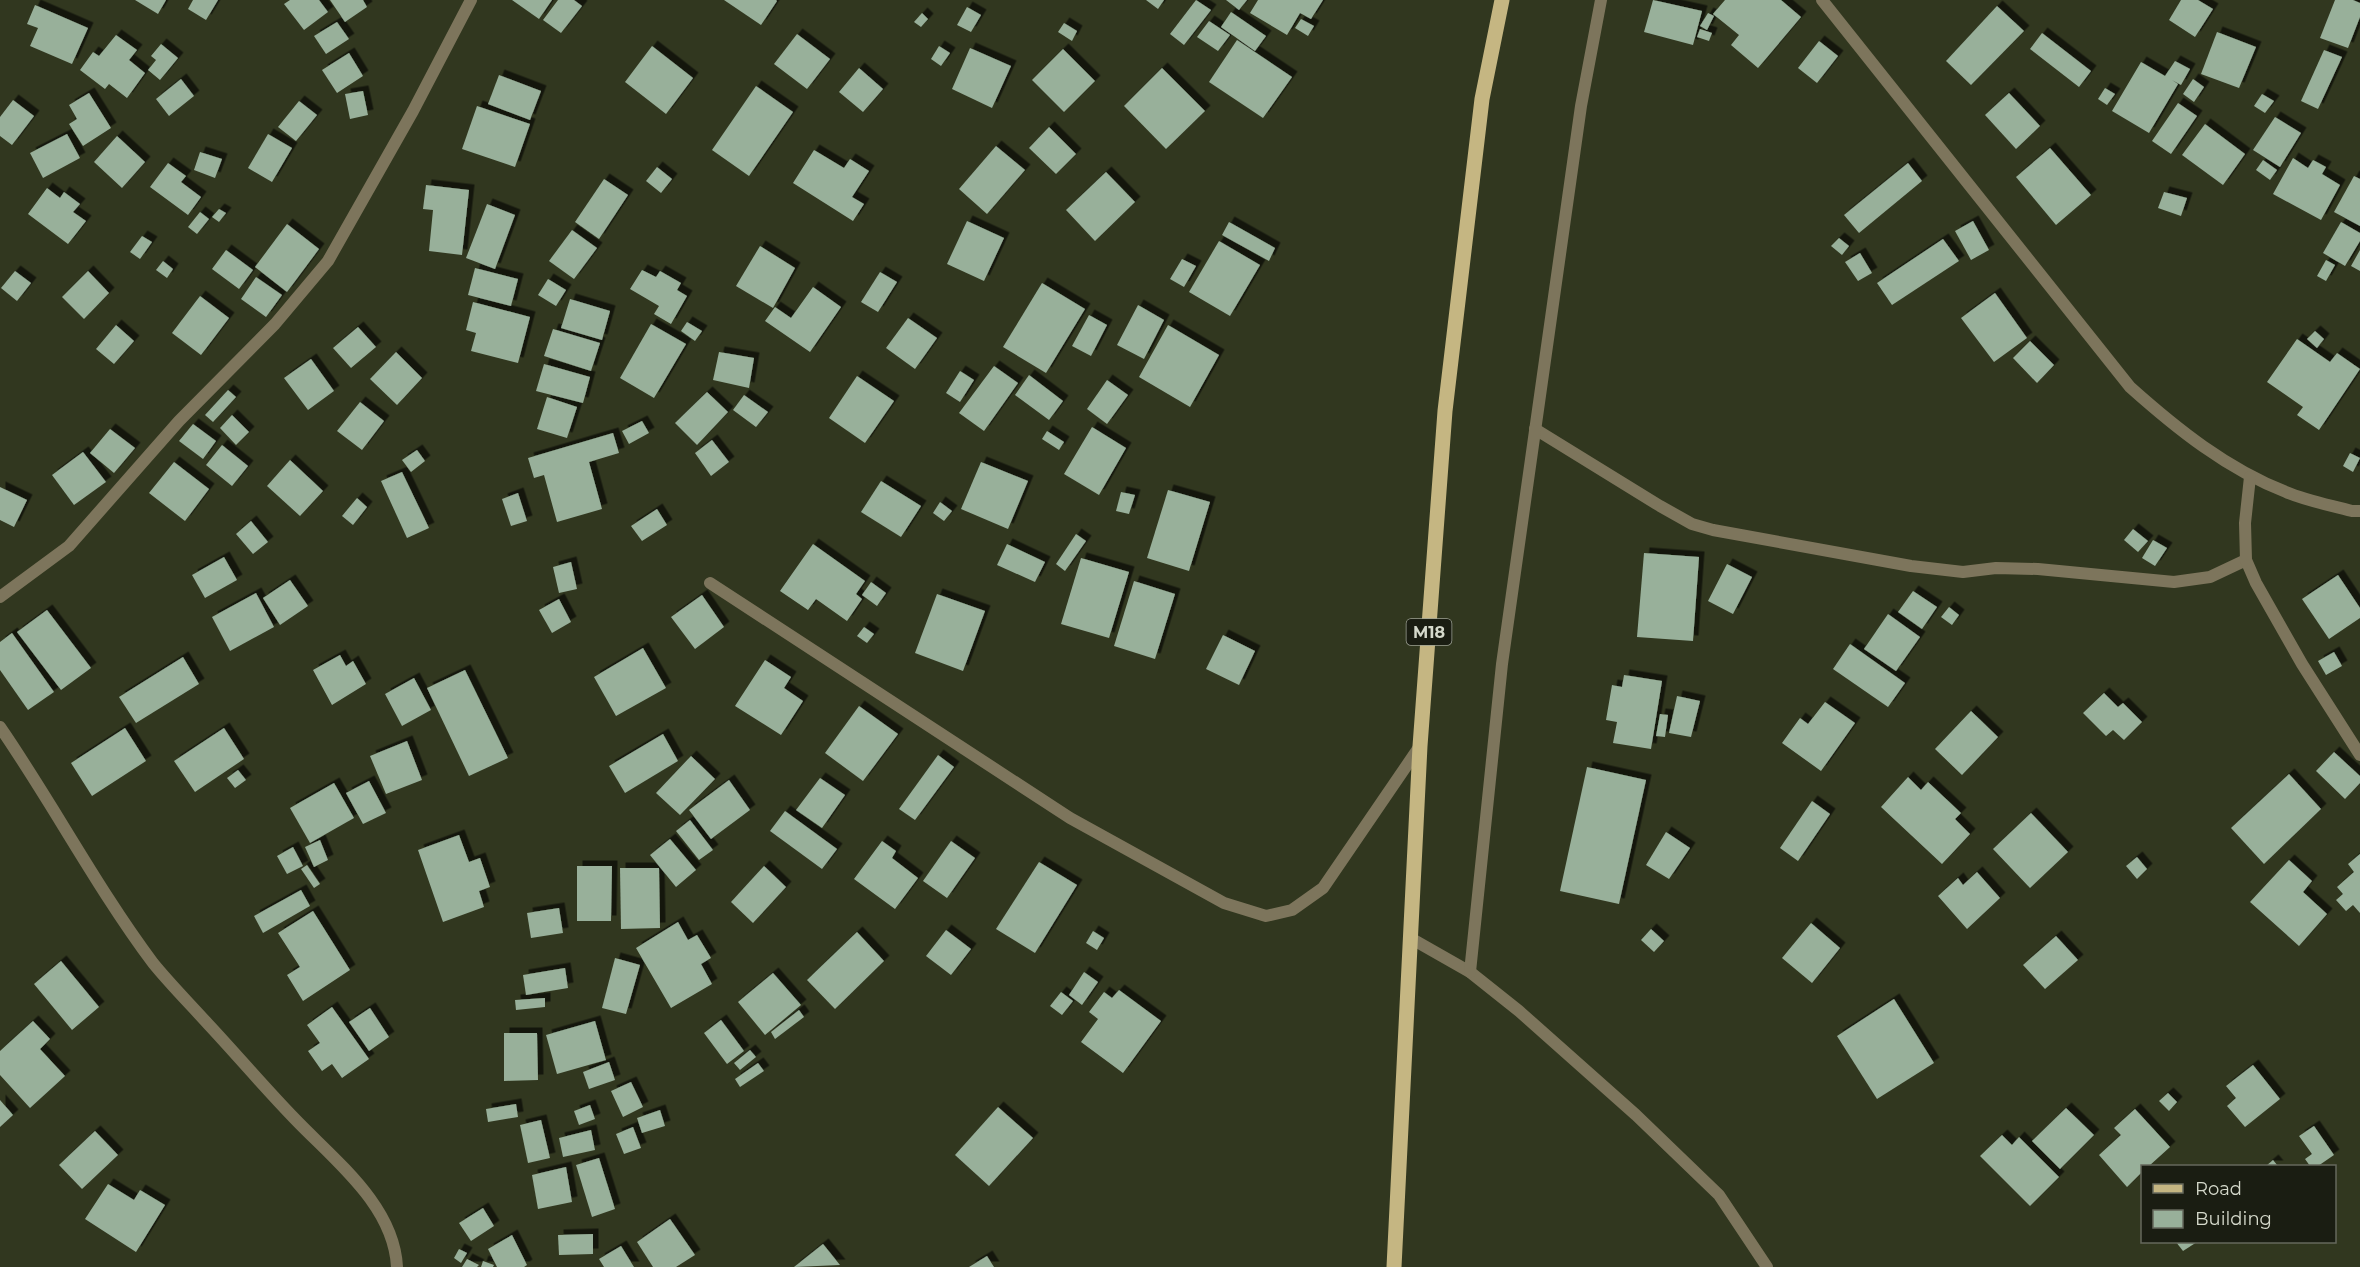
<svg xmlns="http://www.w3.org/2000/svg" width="2360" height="1267" font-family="Montserrat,sans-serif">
<defs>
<filter id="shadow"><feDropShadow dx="5.5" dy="-5.5" stdDeviation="0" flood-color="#0009"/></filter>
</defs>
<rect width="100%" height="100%" fill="#31371f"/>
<g fill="#98b09a" filter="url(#shadow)">
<polygon points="135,0 166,0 158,14"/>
<polygon points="193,0 218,0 206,20 188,9"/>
<polygon points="290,0 319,0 328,12 304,30 284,4"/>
<polygon points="330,0 363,0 367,7 345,22"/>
<polygon points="512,0 552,0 539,19"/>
<polygon points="558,0 574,0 582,6 561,33 543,20"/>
<polygon points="724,0 776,0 777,1 761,25"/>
<polygon points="1146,0 1164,0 1158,9"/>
<polygon points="1196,0 1211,10 1184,45 1170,34"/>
<polygon points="1226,0 1247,0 1239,10"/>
<polygon points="1258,0 1323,0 1311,19 1300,13 1287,35 1250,13"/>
<polygon points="1653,0 1702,11 1693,45 1644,32"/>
<polygon points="1725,0 1781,0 1801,17 1758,68 1731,45 1739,35 1713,14"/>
<polygon points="2181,0 2198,0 2213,9 2195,37 2169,20"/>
<polygon points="2335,0 2353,0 2360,3 2360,17 2348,48 2320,38"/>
<polygon points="35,5 88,28 72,64 30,46 38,28 27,24"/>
<polygon points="1997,6 2024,31 1971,85 1946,61"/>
<polygon points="967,7 981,15 971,32 957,25"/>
<polygon points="1231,12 1266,36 1255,51 1221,27"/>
<polygon points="922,13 928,19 921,27 914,22"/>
<polygon points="1708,13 1714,16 1707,30 1700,26"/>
<polygon points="1301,19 1314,26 1308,36 1295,28"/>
<polygon points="1209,21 1230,35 1218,51 1197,37"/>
<polygon points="337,22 349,39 326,54 314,36"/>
<polygon points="1064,23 1077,31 1072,41 1058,32"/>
<polygon points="1700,29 1712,33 1709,41 1697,37"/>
<polygon points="2217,32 2256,47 2239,88 2201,74"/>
<polygon points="2042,33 2091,71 2079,87 2030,49"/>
<polygon points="797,34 830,59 807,89 774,64"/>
<polygon points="116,35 137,50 129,60 145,73 127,98 109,84 105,89 80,70 93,52 99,56"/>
<polygon points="1237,40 1292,77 1263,118 1209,82"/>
<polygon points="1819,41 1838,56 1817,83 1798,68"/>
<polygon points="161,44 178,58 160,80 148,70 156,60 151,56"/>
<polygon points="652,46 693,78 666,114 625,82"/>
<polygon points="939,46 950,53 941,66 931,59"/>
<polygon points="970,48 1011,66 992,108 952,89"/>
<polygon points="1063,49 1095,81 1064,112 1032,80"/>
<polygon points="2324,50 2342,57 2318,109 2301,101"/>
<polygon points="349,53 363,76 337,93 322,70"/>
<polygon points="2175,61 2190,69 2181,85 2172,80 2178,84 2149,133 2112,111 2141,62 2165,76"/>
<polygon points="859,68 883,89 863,112 839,92"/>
<polygon points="1162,68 1205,111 1166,149 1124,106"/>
<polygon points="499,75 541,91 530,120 488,104"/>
<polygon points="181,79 194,96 169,116 156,99"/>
<polygon points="2193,79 2204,87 2194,102 2183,94"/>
<polygon points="756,86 793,112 749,176 712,150"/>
<polygon points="2105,88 2115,94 2107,105 2098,99"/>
<polygon points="363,91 368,115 350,119 345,94"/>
<polygon points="89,93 111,128 83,146 69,124 77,119 69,105"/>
<polygon points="2009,93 2040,126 2016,149 1985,115"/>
<polygon points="2262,94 2274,101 2265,113 2254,106"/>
<polygon points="13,100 34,116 12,145 0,136 0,117"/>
<polygon points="299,101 317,115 296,141 278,127"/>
<polygon points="2178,103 2197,116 2171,154 2152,141"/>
<polygon points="477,106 530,124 515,167 462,149"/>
<polygon points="2275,117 2301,133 2280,167 2253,150"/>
<polygon points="2205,124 2245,154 2223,185 2182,155"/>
<polygon points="1049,127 1076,154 1056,174 1029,148"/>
<polygon points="67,134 80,158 43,178 30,153"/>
<polygon points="268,134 292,148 272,182 248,168"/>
<polygon points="117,136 145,162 122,188 94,162"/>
<polygon points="996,146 1025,170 987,214 959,189"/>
<polygon points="2050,148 2091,195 2056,225 2016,177"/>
<polygon points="814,150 844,168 850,159 869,171 852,197 864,204 853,221 793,183"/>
<polygon points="200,152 222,159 215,178 194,170"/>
<polygon points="2293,158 2308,168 2313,160 2326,167 2322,174 2340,185 2321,220 2273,194"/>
<polygon points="2263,160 2277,170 2270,180 2256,170"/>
<polygon points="168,163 186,176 181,182 201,197 188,215 150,187"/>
<polygon points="1908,163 1922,181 1859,233 1844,215"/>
<polygon points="657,167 672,179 661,193 646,181"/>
<polygon points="1106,172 1135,202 1095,241 1066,210"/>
<polygon points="2354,176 2360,179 2360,226 2334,212"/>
<polygon points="604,179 628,195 599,239 575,222"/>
<polygon points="426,185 469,190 462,255 429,251 433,210 423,209"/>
<polygon points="47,188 60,198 64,192 80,204 73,212 86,221 68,244 28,214"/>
<polygon points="2164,192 2187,198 2181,216 2158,208"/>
<polygon points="487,204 515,215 495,269 466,258"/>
<polygon points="219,209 226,213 219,222 212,217"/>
<polygon points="200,212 209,219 197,234 188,227"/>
<polygon points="967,221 1004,238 984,281 947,264"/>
<polygon points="1973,221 1989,250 1971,260 1955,231"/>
<polygon points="1229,222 1275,248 1269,261 1222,235"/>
<polygon points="2341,222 2360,233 2360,241 2345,266 2323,253"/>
<polygon points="287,224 319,249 287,292 255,267"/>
<polygon points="572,230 597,248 574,279 549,261"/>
<polygon points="142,236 152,242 140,259 130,252"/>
<polygon points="1839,238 1849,246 1842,255 1831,246"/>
<polygon points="1943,239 1959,261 1892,305 1877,283"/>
<polygon points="1219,241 1260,265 1230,316 1189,292"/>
<polygon points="760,246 795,268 773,308 736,286"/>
<polygon points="226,250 253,270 239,289 212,269"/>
<polygon points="2360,250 2360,271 2351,266"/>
<polygon points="1860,253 1872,273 1858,281 1845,262"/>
<polygon points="1182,259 1196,266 1184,287 1170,279"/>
<polygon points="2326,260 2335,265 2326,281 2317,276"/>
<polygon points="163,261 173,269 167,278 156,270"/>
<polygon points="475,268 518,279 511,306 468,295"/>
<polygon points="642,270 656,277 660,271 681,283 677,290 687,296 671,324 654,314 659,306 630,289"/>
<polygon points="15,271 31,283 17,301 1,288"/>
<polygon points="88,271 109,293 84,319 62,297"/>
<polygon points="880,272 897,282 878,312 861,302"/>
<polygon points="256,277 282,295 266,317 241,299"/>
<polygon points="548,279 566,290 556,306 538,295"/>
<polygon points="1042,283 1085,309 1046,373 1003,347"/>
<polygon points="813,287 841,307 810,352 765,321 775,307 791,318"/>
<polygon points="1995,293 2027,338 1994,362 1961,318"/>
<polygon points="200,296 229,318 201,355 172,333"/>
<polygon points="570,299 610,311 602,340 561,328"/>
<polygon points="473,302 530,317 518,363 471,351 476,333 466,330"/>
<polygon points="1138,305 1164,320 1144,359 1117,345"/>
<polygon points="1089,315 1107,325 1091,356 1072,346"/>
<polygon points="908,318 937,338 915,369 886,348"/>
<polygon points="687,322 702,331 695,341 681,331"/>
<polygon points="651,324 686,344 654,398 620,378"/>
<polygon points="116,325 134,341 114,364 96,349"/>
<polygon points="1168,325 1219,355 1190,407 1139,377"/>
<polygon points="358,327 376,347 351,368 333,348"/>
<polygon points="553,329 600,343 591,371 544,356"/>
<polygon points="2315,331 2324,339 2317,348 2307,339"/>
<polygon points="2297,339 2330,362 2337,353 2360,369 2319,430 2297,415 2303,407 2267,382"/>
<polygon points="2030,341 2054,365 2037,383 2013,358"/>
<polygon points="396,352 422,378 397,405 370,379"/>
<polygon points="719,352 754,358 749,388 713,380"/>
<polygon points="311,359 334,391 308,410 284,378"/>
<polygon points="544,364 590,377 583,403 536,391"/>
<polygon points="994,366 1018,383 984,431 959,413"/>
<polygon points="960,371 974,380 960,402 946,393"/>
<polygon points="1029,375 1063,401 1049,420 1015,395"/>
<polygon points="857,376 894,401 865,443 829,418"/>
<polygon points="1107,380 1128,395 1107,424 1087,409"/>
<polygon points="228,390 236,397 213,422 205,415"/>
<polygon points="707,392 728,412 697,445 675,423"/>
<polygon points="744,395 768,412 756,427 733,410"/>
<polygon points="547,397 577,407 567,438 537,429"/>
<polygon points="360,402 384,421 362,450 337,431"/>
<polygon points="232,415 249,432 236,445 220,428"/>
<polygon points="642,421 649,433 629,444 622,431"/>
<polygon points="193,424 216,441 203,459 179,441"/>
<polygon points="1092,427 1126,448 1099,495 1064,474"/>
<polygon points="110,429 135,448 114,473 90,453"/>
<polygon points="1047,431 1064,442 1059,450 1042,439"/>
<polygon points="613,433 619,453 589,462 602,509 557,522 544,475 534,478 528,458"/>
<polygon points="712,440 729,462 711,476 695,453"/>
<polygon points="222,445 248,466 232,486 206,465"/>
<polygon points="417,450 425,461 411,472 402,460"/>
<polygon points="83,452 106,482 74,505 52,475"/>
<polygon points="2350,453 2360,458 2353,472 2343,466"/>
<polygon points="290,460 323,491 300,516 267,486"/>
<polygon points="174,462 209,489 185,521 149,493"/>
<polygon points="981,462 1028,481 1008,529 961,509"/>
<polygon points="402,472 429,528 407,538 381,481"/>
<polygon points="881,481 921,506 901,537 861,512"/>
<polygon points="0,487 27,500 14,527 0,520"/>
<polygon points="1168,490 1210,502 1189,571 1147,558"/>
<polygon points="1121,492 1135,495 1129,514 1116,511"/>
<polygon points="518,493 527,521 511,526 502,499"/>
<polygon points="357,498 367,507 353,525 342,516"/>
<polygon points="940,502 952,511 944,521 933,513"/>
<polygon points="657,509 667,525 642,541 631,526"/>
<polygon points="251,521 268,542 253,554 236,534"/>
<polygon points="2133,529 2148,541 2138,552 2124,540"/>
<polygon points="1076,534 1086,541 1065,571 1056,564"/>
<polygon points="2153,540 2167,548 2155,566 2142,558"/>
<polygon points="813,544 865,581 856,594 862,599 847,621 816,599 808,610 780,591"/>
<polygon points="1007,544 1045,562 1035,582 997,565"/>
<polygon points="1644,553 1699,557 1693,641 1637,637"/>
<polygon points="224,557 237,580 205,598 192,575"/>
<polygon points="1081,558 1129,572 1109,638 1061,624"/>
<polygon points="571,562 577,589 559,593 553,567"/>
<polygon points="1727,564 1752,577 1733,614 1708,601"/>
<polygon points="2338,575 2360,608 2360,618 2329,639 2302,599"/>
<polygon points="290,580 308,606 280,625 263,598"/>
<polygon points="1134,581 1175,594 1155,659 1114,646"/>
<polygon points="871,582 886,593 877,606 862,595"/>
<polygon points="1913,591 1937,607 1922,629 1898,612"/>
<polygon points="256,593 274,627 230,651 212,617"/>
<polygon points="937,594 985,611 963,671 915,653"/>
<polygon points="702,595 724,627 695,649 671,617"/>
<polygon points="559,599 571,622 552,633 539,610"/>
<polygon points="1949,607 1959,615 1952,625 1941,617"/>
<polygon points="47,610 91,668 61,690 17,632"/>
<polygon points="1888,614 1920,637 1896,671 1864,649"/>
<polygon points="864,627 874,634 867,643 857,636"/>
<polygon points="12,633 54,692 28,710 0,670 0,642"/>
<polygon points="1223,635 1255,651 1239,685 1206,669"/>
<polygon points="1850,644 1905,683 1888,707 1833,669"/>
<polygon points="643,648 666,688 616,716 594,677"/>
<polygon points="2334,652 2342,666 2326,675 2318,661"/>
<polygon points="340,655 346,666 353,661 366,684 332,705 313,670"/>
<polygon points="183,657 199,684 136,723 119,697"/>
<polygon points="765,660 791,677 784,688 803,701 781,735 735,706"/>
<polygon points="465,670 508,758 469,776 427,688"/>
<polygon points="1624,675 1662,681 1651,749 1613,743 1617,722 1606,720 1612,685 1622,687"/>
<polygon points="414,678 431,710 402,726 385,694"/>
<polygon points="2104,693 2118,707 2123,703 2142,722 2124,740 2113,730 2106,736 2083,713"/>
<polygon points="1677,696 1700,701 1691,737 1669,733"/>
<polygon points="1825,702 1855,723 1821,771 1782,743 1800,718 1808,724"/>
<polygon points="859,706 898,734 863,781 825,753"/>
<polygon points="1971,711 1998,737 1962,775 1935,749"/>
<polygon points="1660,714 1668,715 1665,737 1656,736"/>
<polygon points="125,728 146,761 92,796 71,763"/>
<polygon points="224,728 244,759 195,792 174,761"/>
<polygon points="663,734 678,761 625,793 609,766"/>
<polygon points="407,741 422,780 386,794 370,756"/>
<polygon points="2334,752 2360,776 2360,783 2345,799 2316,771"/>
<polygon points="938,755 954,767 915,820 899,809"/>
<polygon points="691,756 715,779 680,815 656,793"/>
<polygon points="1587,767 1646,780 1619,904 1560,891"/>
<polygon points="238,770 246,780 235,788 227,778"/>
<polygon points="2289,774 2321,809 2264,864 2231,828"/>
<polygon points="1908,777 1921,790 1928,782 1961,813 1955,819 1970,834 1942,864 1881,807"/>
<polygon points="820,778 845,795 822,828 796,810"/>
<polygon points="729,780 750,810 711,839 689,810"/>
<polygon points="369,781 386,813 363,824 346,793"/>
<polygon points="334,783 354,818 310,843 290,808"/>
<polygon points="1812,801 1830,814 1798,861 1780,848"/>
<polygon points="785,811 837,849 822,869 770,831"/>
<polygon points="2031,813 2068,852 2030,888 1993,849"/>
<polygon points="690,820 713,850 699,860 676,831"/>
<polygon points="1666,832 1690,848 1669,879 1646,865"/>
<polygon points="459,835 469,862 480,858 490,887 479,891 484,907 443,922 418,850"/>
<polygon points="670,839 696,870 676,887 650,855"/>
<polygon points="320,840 328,860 314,867 305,847"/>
<polygon points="882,841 896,851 892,858 918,878 895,909 854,879"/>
<polygon points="951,841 975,858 947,898 923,881"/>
<polygon points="293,847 303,866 287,874 277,856"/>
<polygon points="2360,854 2360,913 2353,905 2346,911 2336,900 2343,894 2337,887 2354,872 2348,864"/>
<polygon points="2137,857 2147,869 2137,879 2126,866"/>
<polygon points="2289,860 2312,881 2303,892 2327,914 2299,946 2250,902"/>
<polygon points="1039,862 1077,885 1035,953 996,929"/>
<polygon points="307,865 320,884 314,888 301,869"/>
<polygon points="577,866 612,866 611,921 577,921"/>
<polygon points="764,866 786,887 753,923 731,902"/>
<polygon points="620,868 659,868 660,928 621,929"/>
<polygon points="1977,872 2000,898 1967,929 1938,896 1958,878 1963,885"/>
<polygon points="301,890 310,906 263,933 254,916"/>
<polygon points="559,908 563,933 531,938 527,913"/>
<polygon points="313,911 350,970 303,1001 287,975 300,967 278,933"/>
<polygon points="678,922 688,940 697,935 711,958 701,964 712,984 671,1008 636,948"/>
<polygon points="1811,923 1840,948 1812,983 1782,958"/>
<polygon points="1651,929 1664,941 1654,952 1641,940"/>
<polygon points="946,930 971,949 951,975 926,956"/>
<polygon points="1093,931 1104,938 1097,950 1086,943"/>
<polygon points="857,932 884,961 835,1009 807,980"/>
<polygon points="2056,936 2078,960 2045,989 2023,965"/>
<polygon points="615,958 640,965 626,1014 602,1008"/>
<polygon points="61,961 99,1007 72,1030 34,984"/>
<polygon points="565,968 568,988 526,995 523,975"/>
<polygon points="1084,972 1098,982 1082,1005 1069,995"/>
<polygon points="773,973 801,1005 765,1035 738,1002"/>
<polygon points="1119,990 1161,1021 1123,1073 1081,1042 1098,1019 1089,1012 1104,992 1112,998"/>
<polygon points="1061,992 1073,1001 1062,1015 1050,1006"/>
<polygon points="545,998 545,1007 516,1010 515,1000"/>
<polygon points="1894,999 1934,1063 1877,1099 1837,1036"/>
<polygon points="332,1007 369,1059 342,1078 332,1064 322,1071 308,1051 320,1043 307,1025"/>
<polygon points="370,1008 389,1037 369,1051 349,1022"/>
<polygon points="799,1010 804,1017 775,1039 771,1032"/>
<polygon points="721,1020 744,1051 727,1064 704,1033"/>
<polygon points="33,1021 50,1039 40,1049 65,1076 30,1108 0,1075 0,1051"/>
<polygon points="595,1021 606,1060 557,1074 546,1035"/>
<polygon points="504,1033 537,1033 538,1080 504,1081"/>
<polygon points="750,1050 756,1057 740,1070 734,1063"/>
<polygon points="609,1062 615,1080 589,1089 583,1072"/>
<polygon points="758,1063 764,1071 740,1087 735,1079"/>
<polygon points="2253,1065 2280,1099 2245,1127 2227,1106 2236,1098 2226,1086"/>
<polygon points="631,1082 643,1107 623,1117 611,1091"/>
<polygon points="2168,1093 2177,1102 2169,1111 2159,1101"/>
<polygon points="0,1100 13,1115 0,1127"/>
<polygon points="516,1104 518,1117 488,1122 486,1109"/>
<polygon points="590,1105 595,1119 579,1125 574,1111"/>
<polygon points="998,1107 1033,1138 989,1186 955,1155"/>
<polygon points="2066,1108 2094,1135 2060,1169 2032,1141"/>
<polygon points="2135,1109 2170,1147 2149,1166 2142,1166 2142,1172 2127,1187 2099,1155 2121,1135 2114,1128"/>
<polygon points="660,1110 665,1126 642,1133 637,1118"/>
<polygon points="541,1120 550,1158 528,1163 520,1125"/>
<polygon points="2314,1126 2334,1155 2318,1166 2310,1166 2305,1159 2312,1154 2299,1136"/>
<polygon points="633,1127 641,1148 624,1154 616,1134"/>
<polygon points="591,1130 595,1150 563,1157 559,1138"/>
<polygon points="95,1131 118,1155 82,1189 59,1165"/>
<polygon points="2002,1135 2012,1145 2019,1137 2059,1177 2030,1206 1980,1156"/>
<polygon points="599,1158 615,1209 592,1217 576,1165"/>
<polygon points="2273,1160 2278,1166 2266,1166"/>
<polygon points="566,1167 572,1202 538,1209 532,1175"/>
<polygon points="108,1184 134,1200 140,1190 165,1205 136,1252 85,1219"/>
<polygon points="483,1208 494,1226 471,1241 459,1223"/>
<polygon points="670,1219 695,1255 676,1267 653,1267 637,1242"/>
<polygon points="593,1234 593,1254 559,1255 558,1235"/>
<polygon points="512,1235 527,1265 524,1267 497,1267 488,1249"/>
<polygon points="2176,1242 2197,1242 2183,1251"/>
<polygon points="823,1244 840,1265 794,1267"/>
<polygon points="621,1246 634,1267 604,1267 599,1259"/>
<polygon points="459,1249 467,1253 461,1263 454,1258"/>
<polygon points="987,1256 994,1267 969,1267"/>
<polygon points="467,1259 479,1265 477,1267 462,1267"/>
<polygon points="483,1261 494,1265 493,1267 481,1267"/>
</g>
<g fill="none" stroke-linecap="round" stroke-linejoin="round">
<g stroke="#7d755c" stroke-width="12">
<path d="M1822,0L2130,387C2177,429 2227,469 2286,492C2307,501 2330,505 2352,511H2360"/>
<polyline points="1535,429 1660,506 1692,524 1713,530 1911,566 1963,572 1996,568 2038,569 2174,582 2210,577 2246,560"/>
<polyline points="2250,477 2245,523 2246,560 2256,583 2302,664 2360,755"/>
<polyline points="710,583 1070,818 1224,903 1266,916 1292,910 1323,888 1420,746"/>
<polyline points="0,597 69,546 179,421 275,324 328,261 413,111 471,0"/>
<path d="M0,727C53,804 97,888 153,963C170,984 190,1004 208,1024C237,1055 264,1087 294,1118C334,1160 394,1205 397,1267"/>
<polyline points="1412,939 1470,972 1519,1011 1636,1115 1719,1195 1767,1267"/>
<polyline points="1470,972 1502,664 1581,106 1601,0"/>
</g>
<polyline stroke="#c5b682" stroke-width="15" points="1394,1267 1420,746 1445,411 1482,99 1502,0"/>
</g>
<g text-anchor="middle" stroke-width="6" stroke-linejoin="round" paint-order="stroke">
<rect fill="#1a1d12" stroke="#9da194" stroke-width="1.5" x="1406.5" y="619" width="45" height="26" rx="4.5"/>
<g font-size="16" font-weight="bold" fill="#d5d9cb">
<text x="1429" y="638">M18</text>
</g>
</g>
<rect x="2141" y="1165" width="195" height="78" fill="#1a1d12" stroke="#65685c" stroke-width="1.5"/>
<rect x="2153" y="1184" width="30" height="9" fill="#c5b682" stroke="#65685c" stroke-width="1.5"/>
<text x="2195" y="1195" font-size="18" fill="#d5d9cb">Road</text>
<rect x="2153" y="1210" width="30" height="18" fill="#98b09a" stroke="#65685c" stroke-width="1.5"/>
<text x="2195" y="1225" font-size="18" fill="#d5d9cb">Building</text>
</svg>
